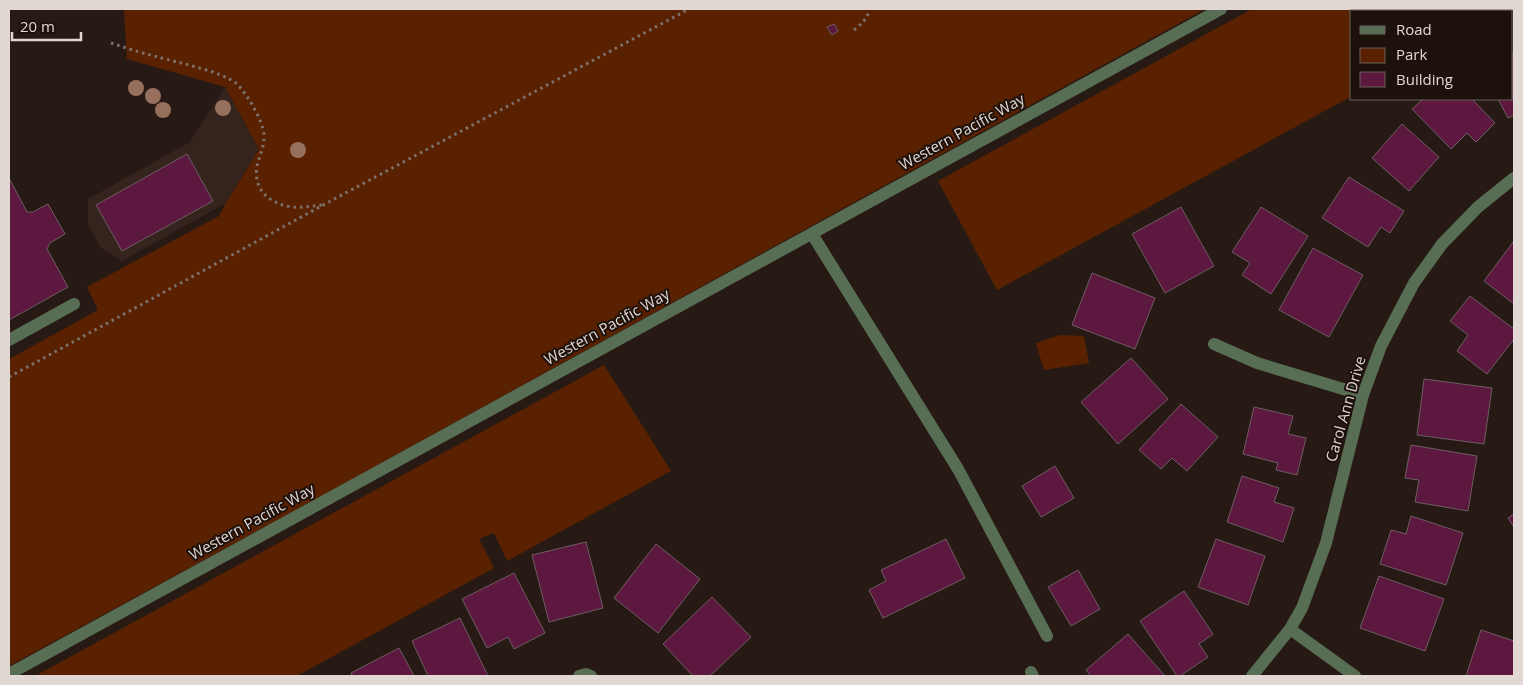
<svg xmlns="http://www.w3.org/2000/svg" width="1523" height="685" font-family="'Open Sans',sans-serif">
<rect width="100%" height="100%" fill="#271a14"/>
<polygon fill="#35231e" points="225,87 259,149 226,203 122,261 101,248 88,224 88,199 190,142"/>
<g fill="#5a2100">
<polygon points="124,9 1205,9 321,496 9,666 9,359 98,310 87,287 219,216 226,203 259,149 225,87 127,59"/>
<polygon points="1252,9 1510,9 1505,11 1352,11 1352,96 997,290 938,181"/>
<polygon points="1060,335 1084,336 1089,363 1044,370 1036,343"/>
<polygon points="604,365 671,471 507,561 494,533 479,539 494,568 297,676 35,676"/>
</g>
<g fill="#5c183e" stroke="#6d5d64">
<polygon points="834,24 838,31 832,35 827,27"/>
<polygon points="1514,52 1514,115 1508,118 1498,99 1512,99 1512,53"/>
<polygon points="1423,99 1472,99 1495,123 1476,142 1467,133 1451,149 1412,109"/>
<polygon points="1402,124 1439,157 1409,191 1372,158"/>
<polygon points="187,154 213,201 122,251 96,205"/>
<polygon points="1349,177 1404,211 1390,233 1381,227 1368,247 1322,218"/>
<polygon points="9,178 27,212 33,212 48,204 65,234 50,243 47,249 68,287 9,320"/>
<polygon points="1181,207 1214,266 1165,293 1132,234"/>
<polygon points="1261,207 1308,236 1271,294 1242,275 1250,263 1232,252"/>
<polygon points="1514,241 1514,304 1484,281"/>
<polygon points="1313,248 1363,275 1329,337 1279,310"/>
<polygon points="1092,273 1155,298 1135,349 1072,325"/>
<polygon points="1470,296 1514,329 1514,339 1487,374 1457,351 1468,335 1450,321"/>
<polygon points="1131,358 1168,399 1118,444 1081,402"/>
<polygon points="1424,379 1492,388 1484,444 1417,435"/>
<polygon points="1181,404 1218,437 1187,471 1172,458 1161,469 1139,450"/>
<polygon points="1254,407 1293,416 1288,434 1306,438 1297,475 1276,470 1278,463 1243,454"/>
<polygon points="1411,445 1477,456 1468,511 1415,502 1419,480 1405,478"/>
<polygon points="1055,466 1074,498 1041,517 1022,486"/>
<polygon points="1242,476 1279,488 1274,502 1294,508 1283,542 1227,522"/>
<polygon points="1514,514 1514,527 1508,518"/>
<polygon points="1411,516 1463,533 1446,585 1380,564 1391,530 1406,534"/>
<polygon points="946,539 965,578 883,618 869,590 886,581 881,570"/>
<polygon points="1216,539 1265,556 1248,605 1198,587"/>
<polygon points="586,542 603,608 549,622 532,555"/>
<polygon points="656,544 700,579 658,633 614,598"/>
<polygon points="1078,570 1100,609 1071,626 1048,587"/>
<polygon points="514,573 545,633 514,649 508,637 487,648 462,599"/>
<polygon points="1379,576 1444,599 1425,651 1360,628"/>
<polygon points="1184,591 1213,634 1199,644 1208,657 1180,676 1177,676 1140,621"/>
<polygon points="712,597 751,637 710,676 693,676 663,644"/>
<polygon points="460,618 488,676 428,676 412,641"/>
<polygon points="1481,630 1514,641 1514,676 1466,676"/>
<polygon points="1128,634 1165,676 1091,676 1086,670"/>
<polygon points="399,648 414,676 352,676 351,673"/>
</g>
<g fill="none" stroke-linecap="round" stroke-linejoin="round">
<g stroke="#7d726d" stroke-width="3" stroke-dasharray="2.5 4" stroke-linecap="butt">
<path d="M854,30C861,24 868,19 869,9"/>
<path d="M111,43C126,48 142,53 158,57C178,63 222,71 237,84C247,94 262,119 264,134C265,147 259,155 257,167C253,190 270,204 292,207C302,208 312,206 322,205"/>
<polyline points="9,377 325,204 689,9"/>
</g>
<g stroke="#586e54" stroke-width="12">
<polyline points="812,234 958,469 1047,636"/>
<polyline points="9,340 74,304"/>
<polyline points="1214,344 1257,363 1363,395"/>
<polyline points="1290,629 1355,676"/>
<polyline points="1031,672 1033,676"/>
<polyline points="9,674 1221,9"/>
<polyline points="579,676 586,674 591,676"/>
<polyline points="1252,676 1290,629 1302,608 1326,543 1363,395 1381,346 1414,283 1442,244 1478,207 1514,178"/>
</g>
</g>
<g fill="#97705d">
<circle cx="136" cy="88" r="8"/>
<circle cx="153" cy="96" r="8"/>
<circle cx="223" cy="108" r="8"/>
<circle cx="163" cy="110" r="8"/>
<circle cx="298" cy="150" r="8"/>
</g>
<g text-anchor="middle" stroke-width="4" stroke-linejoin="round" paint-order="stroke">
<g font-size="15" fill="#e1d7d3" stroke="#1d110b">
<text transform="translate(962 132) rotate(-29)" y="5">Western Pacific Way</text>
<text transform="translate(607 327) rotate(-29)" y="5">Western Pacific Way</text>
<text transform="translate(1346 409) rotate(-74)" y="5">Carol Ann Drive</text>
<text transform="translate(252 522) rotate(-29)" y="5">Western Pacific Way</text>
</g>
</g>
<rect width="1523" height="685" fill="none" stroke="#e1d7d3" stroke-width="20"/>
<rect x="1350" y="10" width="162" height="90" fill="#1d110b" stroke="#6b605b"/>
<rect x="1360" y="26" width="25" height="8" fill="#586e54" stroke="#6b605b"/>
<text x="1396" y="35" font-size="15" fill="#e1d7d3">Road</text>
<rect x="1360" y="48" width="25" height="15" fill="#5a2100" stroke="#6b605b"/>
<text x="1396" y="60" font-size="15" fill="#e1d7d3">Park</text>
<rect x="1360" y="72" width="25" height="15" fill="#5c183e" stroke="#6b605b"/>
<text x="1396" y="85" font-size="15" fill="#e1d7d3">Building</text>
<path d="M12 32v8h69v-8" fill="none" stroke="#e1d7d3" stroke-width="2.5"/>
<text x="20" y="32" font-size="15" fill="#e1d7d3" stroke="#1d110b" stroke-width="4" paint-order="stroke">20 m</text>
</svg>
